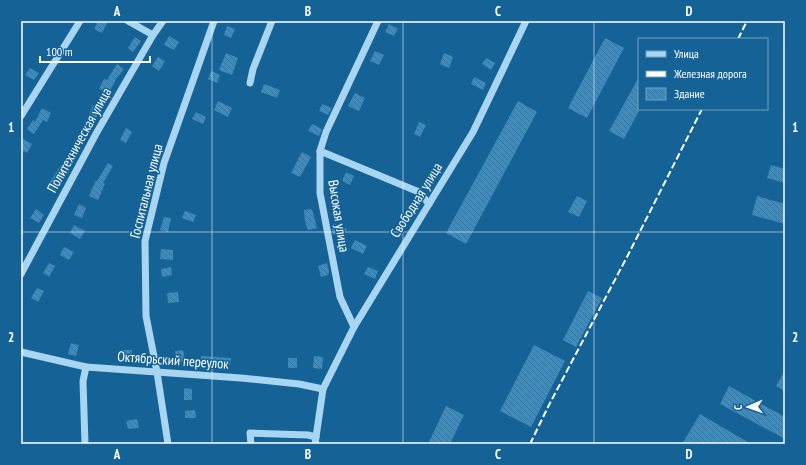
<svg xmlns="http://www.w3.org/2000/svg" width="806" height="465" font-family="'PT Sans Narrow',sans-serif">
<defs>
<pattern id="building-back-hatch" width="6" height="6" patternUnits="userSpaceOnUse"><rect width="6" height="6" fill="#3e8cbe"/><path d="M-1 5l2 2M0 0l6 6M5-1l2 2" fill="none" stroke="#447290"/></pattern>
</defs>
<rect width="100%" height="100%" fill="#156296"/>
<g fill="url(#building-back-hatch)">
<polygon points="98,21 104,21 107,23 102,33 94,29"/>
<polygon points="389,24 398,29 394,36 385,32"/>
<polygon points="227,26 235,29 231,38 224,35"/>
<polygon points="169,36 179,42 174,50 164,45"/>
<polygon points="135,37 141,41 133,52 128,48"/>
<polygon points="605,38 624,48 587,118 568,108"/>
<polygon points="375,51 384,55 379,65 370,61"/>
<polygon points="226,53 238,58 232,75 219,70"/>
<polygon points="444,53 453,57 449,68 440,64"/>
<polygon points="158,57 165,61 159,71 152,66"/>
<polygon points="486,58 495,63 491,70 482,64"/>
<polygon points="117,64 124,69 118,77 117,77 109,93 99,89 104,79 107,80"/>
<polygon points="30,68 39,73 34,80 25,75"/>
<polygon points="211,71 220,75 217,83 208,79"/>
<polygon points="474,77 486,83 483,90 471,84"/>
<polygon points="639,77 639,111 624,139 609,131"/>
<polygon points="264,84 280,90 277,98 261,92"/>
<polygon points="355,93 365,98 359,111 348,106"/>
<polygon points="218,101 232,108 228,117 214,110"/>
<polygon points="518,101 537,112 466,244 446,233"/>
<polygon points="322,104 332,108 328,115 319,111"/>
<polygon points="93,105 101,109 96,118 89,114"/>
<polygon points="42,108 51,113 47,122 43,120 34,134 27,129 33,120 35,122"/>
<polygon points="196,112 206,117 203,124 192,119"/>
<polygon points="419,122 426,125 420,137 414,134"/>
<polygon points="312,124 322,129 319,136 308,131"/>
<polygon points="126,128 132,132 126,143 120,140"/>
<polygon points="23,139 32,144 27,153 21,150 21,144"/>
<polygon points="302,152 311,157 300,177 291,173"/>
<polygon points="108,163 113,166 103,183 105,184 98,200 89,196 96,180 97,181"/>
<polygon points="61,165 70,171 66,176 65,175 53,193 46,188 58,170 58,169"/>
<polygon points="771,165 785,169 785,183 767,178"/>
<polygon points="346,172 354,176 350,185 342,181"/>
<polygon points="577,196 587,201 579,217 568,212"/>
<polygon points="757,196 785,204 785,224 752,215"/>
<polygon points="79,204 86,208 82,218 74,215"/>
<polygon points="36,209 44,215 39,223 30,218"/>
<polygon points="312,209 317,228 308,230 305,222 304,210"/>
<polygon points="185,211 196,215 193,222 182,218"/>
<polygon points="164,217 171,218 168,232 160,230"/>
<polygon points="334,224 347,229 343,238 333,234 332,229"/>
<polygon points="74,225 85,231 80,239 70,233"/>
<polygon points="355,240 367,246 363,254 351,248"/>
<polygon points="64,247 74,252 69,260 60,255"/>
<polygon points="161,249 173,250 173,260 160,259"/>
<polygon points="49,263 55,266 49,277 43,273"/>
<polygon points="327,263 329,272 328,275 321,277 318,266"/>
<polygon points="171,267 172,275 162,277 161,269"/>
<polygon points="368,267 378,271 375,279 364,274"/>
<polygon points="37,288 44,291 38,302 31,298"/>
<polygon points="588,291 602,298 576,347 563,340"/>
<polygon points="178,292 179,302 168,303 167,293"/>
<polygon points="71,343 79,345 76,356 68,354"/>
<polygon points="534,345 565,361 531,427 500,411"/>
<polygon points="123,350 132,350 132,360 122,359"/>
<polygon points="183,350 185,361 177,363 175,351"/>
<polygon points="201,356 231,358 230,365 201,362"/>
<polygon points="314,356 323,357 322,369 313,368"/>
<rect x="288" y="358" width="9" height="10"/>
<polygon points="785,370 785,391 776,386"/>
<polygon points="729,386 785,417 785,439 720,404"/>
<polygon points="184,388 192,389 192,400 184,400"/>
<polygon points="446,406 464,415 450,444 428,444"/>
<polygon points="195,410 196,418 185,418 185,411"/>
<polygon points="700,414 751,444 682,444"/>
<polygon points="137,419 139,428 128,429 126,421"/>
</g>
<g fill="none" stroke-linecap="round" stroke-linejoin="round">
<g stroke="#a7d5f2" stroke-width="7">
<polyline points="128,21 153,35"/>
<polyline points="250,83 253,69 272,21"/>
<polyline points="21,116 80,21"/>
<polyline points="320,151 419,192 429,204"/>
<polyline points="21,274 97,132 153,35 163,21"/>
<polyline points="354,327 340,297 320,193 320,151 326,132 378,21"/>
<polyline points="21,352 86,367 241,378 299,384 323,389"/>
<polyline points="85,444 83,381 86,367"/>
<polyline points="168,444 157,372 146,316 145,241 164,163 214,21"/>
<polyline points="251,444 250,433 308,435 316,437"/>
<polyline points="315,444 323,389 354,327 429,204 473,132 526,21"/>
</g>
<g stroke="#fff" stroke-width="2" stroke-dasharray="7 3" stroke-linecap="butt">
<polyline points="738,39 747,21"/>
<polyline points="530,444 549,405 628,255 702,109"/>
</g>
</g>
<path fill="none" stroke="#fff" stroke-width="1" stroke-opacity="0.55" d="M212,21V444M403,21V444M594,21V444M21,232H785"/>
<g text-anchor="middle" stroke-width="3" stroke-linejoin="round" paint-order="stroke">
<g font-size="14" fill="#fff" stroke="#156296">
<text transform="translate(79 140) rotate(-61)" y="5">Политехническая улица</text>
<text transform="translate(146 191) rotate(-76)" y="5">Госпитальная улица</text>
<text transform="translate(416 200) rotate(-58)" y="5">Свободная улица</text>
<text transform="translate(339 216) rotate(81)" y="5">Высокая улица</text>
<text transform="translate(173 360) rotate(4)" y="5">Октябрьский переулок</text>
</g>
</g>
<rect width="806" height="465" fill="none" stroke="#156296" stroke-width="44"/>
<rect x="638" y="38" width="130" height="72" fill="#156296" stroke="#73a1c0"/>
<rect x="646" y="51" width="20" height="6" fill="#a7d5f2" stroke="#73a1c0"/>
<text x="674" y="58" font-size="12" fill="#ffffff">Улица</text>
<rect x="646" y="71" width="20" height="6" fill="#ffffff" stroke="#73a1c0"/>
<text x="674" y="78" font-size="12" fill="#ffffff">Железная дорога</text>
<rect x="646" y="88" width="20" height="12" fill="url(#building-back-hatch)" stroke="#73a1c0"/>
<text x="674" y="98" font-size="12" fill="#ffffff">Здание</text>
<g transform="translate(748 407) rotate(268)" stroke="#156296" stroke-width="3" paint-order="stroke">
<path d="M0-3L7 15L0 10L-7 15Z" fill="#ffffff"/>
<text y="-6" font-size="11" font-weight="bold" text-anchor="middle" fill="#ffffff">С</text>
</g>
<path d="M40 56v6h110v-6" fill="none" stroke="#ffffff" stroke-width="2"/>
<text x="46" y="56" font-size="12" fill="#ffffff" stroke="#156296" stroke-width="3" paint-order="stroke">100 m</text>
<rect x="22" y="22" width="762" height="421" fill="none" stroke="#fff" stroke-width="1.5"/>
<g font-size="13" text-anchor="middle" font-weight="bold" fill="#fff">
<text x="117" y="16">A</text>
<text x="308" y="16">B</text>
<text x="498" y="16">C</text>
<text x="689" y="16">D</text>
<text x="11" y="132">1</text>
<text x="795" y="132">1</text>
<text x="11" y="342">2</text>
<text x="795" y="342">2</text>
<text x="117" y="459">A</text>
<text x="308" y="459">B</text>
<text x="498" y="459">C</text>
<text x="689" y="459">D</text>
</g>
</svg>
